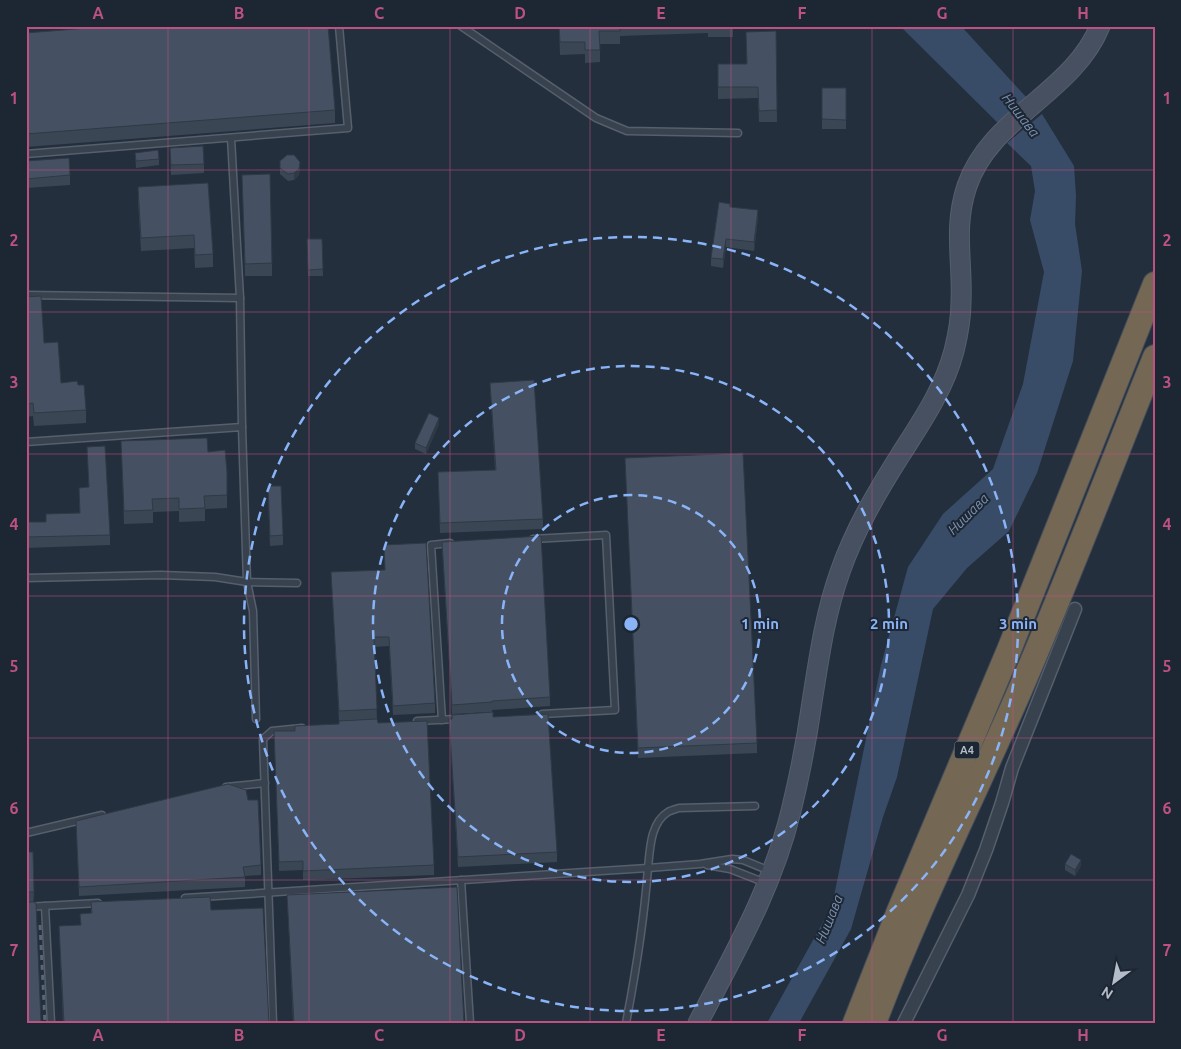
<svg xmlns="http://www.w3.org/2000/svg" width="1181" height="1049" font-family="Ubuntu,sans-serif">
<rect width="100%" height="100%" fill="#242f3e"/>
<g fill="#394c67">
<polygon points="900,26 961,26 1027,98 999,124"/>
<polygon points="1042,114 1074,166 1076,196 1075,224 1082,271 1073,361 1037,473 1009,531 967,568 933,609 897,777 883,817 851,929 799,1023 767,1023 832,906 881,665 908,567 943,514 993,469 1023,384 1044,272 1030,220 1035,191 1031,166 1007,143"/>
</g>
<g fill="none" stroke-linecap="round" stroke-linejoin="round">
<defs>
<g id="service">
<polyline points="461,26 596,118 627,131 738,133"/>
<polyline points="231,138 240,298 242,427"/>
<polyline points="26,154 348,128 339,26"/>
<polyline points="26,295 240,298"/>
<polyline points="26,442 242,427 247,582 253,611 256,719"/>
<polyline points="533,539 606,535 615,710 542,714"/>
<polyline points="26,578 161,575 215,577 247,582 297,583"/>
<polyline points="442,720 431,545 450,543"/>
<polyline points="417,721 457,719"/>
<polyline points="226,787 265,783"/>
<polyline points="26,833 102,815"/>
<polyline points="707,865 730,869 766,883"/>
<polyline points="461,880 470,1023"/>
<path d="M185,898L648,868C650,850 650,823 668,812C671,810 676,809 679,808L755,806"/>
<polyline points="45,906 51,1023"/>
<polyline points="26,907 98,903"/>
<polyline points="273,1023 263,739 272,731 302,728"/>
<path d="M626,1023C636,971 644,921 648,868L700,864L732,859L743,860L770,871"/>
</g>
<polyline id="minor" points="904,1023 968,895 986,850 1002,803 1012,768 1075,609"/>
<path id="secondary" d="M698,1023C735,952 772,889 791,811C800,774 807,738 812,702C819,658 825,614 840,572C855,529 877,492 901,454C922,421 944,389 954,351C958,335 961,318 961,302C963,262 953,227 967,186C990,117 1073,93 1100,26"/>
<g id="motorway">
<polyline points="855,1023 899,911 1009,650 1155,284"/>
<path d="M874,1023C916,912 969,806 1017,697C1066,585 1109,471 1155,357"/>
</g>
</defs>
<use href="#service" stroke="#565f6c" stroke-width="9"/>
<use href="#minor" stroke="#565f6c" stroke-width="15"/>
<use href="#secondary" stroke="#565f6c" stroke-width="21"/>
<use href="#motorway" stroke="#434c59" stroke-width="26"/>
<use href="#service" stroke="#38414e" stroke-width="6"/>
<use href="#minor" stroke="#38414e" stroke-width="12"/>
<use href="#secondary" stroke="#465061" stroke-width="19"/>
<use href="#motorway" stroke="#746855" stroke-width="24"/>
<polyline stroke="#5a6575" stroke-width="3" stroke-dasharray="5 5" stroke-linecap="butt" points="40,925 45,1023"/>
</g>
<g fill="#3b4654">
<polygon points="87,26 328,26 335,110 335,123 26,147 26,33 87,28"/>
<polygon points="559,26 733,26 733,37 708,37 708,33 620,36 620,44 600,44 600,62 585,63 585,54 560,55"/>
<polygon points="776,31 777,122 759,122 758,98 718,99 718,64 746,64"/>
<rect x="822" y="88" width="24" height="41"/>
<polygon points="170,148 204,164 204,173 171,175"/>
<polygon points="135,153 159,159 159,165 136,168"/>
<polygon points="26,161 70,175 70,185 26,188"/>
<polygon points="280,161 300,168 299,175 294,180 288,181 280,174"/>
<polygon points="242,175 272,263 272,276 245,276"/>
<polygon points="208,183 213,254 213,267 195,268 194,248 141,251 138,200 138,187"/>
<polygon points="730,207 758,218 754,251 726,247 723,268 711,266 711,258"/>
<polygon points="307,239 322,239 323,276 308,276"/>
<polygon points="26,297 44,343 61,383 78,385 86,410 86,423 34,426 33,416 26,417"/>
<polygon points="490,383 543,519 543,529 440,533 438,472 495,470"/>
<polygon points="439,424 426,454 415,449 415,443"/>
<polygon points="121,441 208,452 227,472 227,508 205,509 205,521 179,522 179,511 153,512 153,523 124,524"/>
<polygon points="87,447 110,535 110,545 26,548 26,502 27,522 46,522 80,513 79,488 89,487"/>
<polygon points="625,458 757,743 757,753 638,758"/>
<polygon points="268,496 283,535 283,545 270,546"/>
<polygon points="442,542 550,697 550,706 492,710 492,712 452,714"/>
<polygon points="384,545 435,703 435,713 393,715 389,646 374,647 377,719 339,721 331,572 385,570"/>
<polygon points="493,717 557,852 557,862 458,867 449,719"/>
<polygon points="378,723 434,865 434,875 303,880 303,870 279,871 274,731 295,731"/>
<polygon points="76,821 261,865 261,875 245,876 245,887 79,896"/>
<polygon points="26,852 34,892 26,1023"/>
<polygon points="1065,864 1081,866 1075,876 1065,870"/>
<polygon points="287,895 464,1023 293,1023"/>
<polygon points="91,902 211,910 269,1023 63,1023 59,926 81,925 80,914 91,913"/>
</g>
<g fill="#303945">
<polygon points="300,162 299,175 294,180 294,173"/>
<polygon points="758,210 758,218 754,251 754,242"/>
<polygon points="726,239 726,247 723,268 723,259"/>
<polygon points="439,418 439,424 426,454 426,448"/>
<polygon points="1081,860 1081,866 1075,876 1075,870"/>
</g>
<g fill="#455162" stroke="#303945">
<polygon points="88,26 328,26 335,110 26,134 26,33 88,28"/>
<polygon points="559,26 620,26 620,31 599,31 600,50 585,50 585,42 560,42"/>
<polygon points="776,31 777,110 759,111 758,87 718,87 718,64 747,64 746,32"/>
<polygon points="822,88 846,88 846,120 822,119"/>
<polygon points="203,146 204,164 171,165 170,148"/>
<polygon points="158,150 159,159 136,161 135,153"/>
<polygon points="287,155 294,155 300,162 299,169 294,173 288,174 280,168 280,161"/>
<polygon points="69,158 70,175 26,179 26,161"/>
<polygon points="270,174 272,263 245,264 242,175"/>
<polygon points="208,183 213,254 195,255 194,235 141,238 138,187"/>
<polygon points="719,202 730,204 730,207 758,210 754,242 726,239 723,259 711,258"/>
<polygon points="307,239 322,239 323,269 308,270"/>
<polygon points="41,296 44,343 58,342 61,383 77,381 78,385 84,385 86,410 34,413 33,403 26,404 26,297"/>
<polygon points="534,380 543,519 440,523 438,472 496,470 490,383"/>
<polygon points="429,413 439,418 426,448 415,443"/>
<polygon points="207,438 208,452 225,450 227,472 227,495 204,496 205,508 179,509 179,498 152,499 153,510 124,511 121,441"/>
<polygon points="105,446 110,535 26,537 26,502 27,522 46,522 46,514 80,513 79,488 89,487 87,447"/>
<polygon points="743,453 757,743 638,748 625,458"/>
<polygon points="268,486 281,486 283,535 270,536"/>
<polygon points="541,536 550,697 492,701 492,702 452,705 442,542"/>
<polygon points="426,543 435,703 393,706 389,637 374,637 377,709 339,711 331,572 385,570 384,545"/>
<polygon points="493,712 493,717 548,714 557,852 458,857 449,719 452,719 452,715"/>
<polygon points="377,719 378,723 427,721 434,865 303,871 303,861 279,862 274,731 295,731 295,726 339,724 339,721"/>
<polygon points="228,784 246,790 248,800 258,800 261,865 243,867 245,877 79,887 76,821"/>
<polygon points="26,852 33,852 34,892 26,892"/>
<polygon points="1071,854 1081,860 1075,870 1065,864"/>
<polygon points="457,887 464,1023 294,1023 287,895"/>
<polygon points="210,897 211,910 263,908 269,1023 64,1023 59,926 81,925 80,914 92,913 91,902"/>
<polygon points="26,902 34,902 36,903 41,1023 26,1023"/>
</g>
<path fill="none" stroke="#bd5182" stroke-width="1" stroke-opacity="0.55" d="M168,26V1023M309,26V1023M450,26V1023M590,26V1023M731,26V1023M872,26V1023M1013,26V1023M26,170H1155M26,312H1155M26,454H1155M26,596H1155M26,738H1155M26,880H1155"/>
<g fill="none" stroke="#8ab4f8" stroke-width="2.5" stroke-dasharray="9 6">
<circle cx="631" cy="624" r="129"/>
<circle cx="631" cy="624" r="258"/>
<circle cx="631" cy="624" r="387"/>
</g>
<g text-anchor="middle" stroke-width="4" stroke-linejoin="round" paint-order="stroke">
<rect fill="#1d2633" stroke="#878f9c" stroke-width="1" x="954.5" y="741.5" width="25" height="17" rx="4"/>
<g font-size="11" font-weight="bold" fill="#b4bcc9">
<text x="967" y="754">A4</text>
</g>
<g font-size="14" font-style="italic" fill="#7c92b1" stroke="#1d2633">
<text transform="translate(1021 115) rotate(52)" y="5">Нишава</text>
<text transform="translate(968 514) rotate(-45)" y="5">Нишава</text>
<text transform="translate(829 919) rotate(-68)" y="5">Нишава</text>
</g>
</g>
<circle cx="631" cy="624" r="8" fill="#8ab4f8" stroke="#1d2633" stroke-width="2.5"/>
<g font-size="15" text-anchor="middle" font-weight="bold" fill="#8ab4f8" stroke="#1d2633" stroke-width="4" stroke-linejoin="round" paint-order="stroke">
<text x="760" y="629">1 min</text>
<text x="889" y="629">2 min</text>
<text x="1018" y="629">3 min</text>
</g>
<rect width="1181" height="1049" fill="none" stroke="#1d2633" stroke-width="55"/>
<g transform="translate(1114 982) rotate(212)" stroke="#1d2633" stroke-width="4" paint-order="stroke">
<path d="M0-4L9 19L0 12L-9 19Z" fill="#b4bcc9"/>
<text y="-8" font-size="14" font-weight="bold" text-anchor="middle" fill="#b4bcc9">N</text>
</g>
<rect x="28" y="28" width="1126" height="994" fill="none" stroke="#bd5182" stroke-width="2"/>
<g font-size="16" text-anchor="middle" font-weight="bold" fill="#bd5182">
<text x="98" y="19">A</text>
<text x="239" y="19">B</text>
<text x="379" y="19">C</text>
<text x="520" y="19">D</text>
<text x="661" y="19">E</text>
<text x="802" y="19">F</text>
<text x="942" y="19">G</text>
<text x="1083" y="19">H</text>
<text x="14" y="104">1</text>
<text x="1167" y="104">1</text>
<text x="14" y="246">2</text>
<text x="1167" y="246">2</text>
<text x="14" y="388">3</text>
<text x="1167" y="388">3</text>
<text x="14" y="530">4</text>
<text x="1167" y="530">4</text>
<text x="14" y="672">5</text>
<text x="1167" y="672">5</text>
<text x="14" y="814">6</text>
<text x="1167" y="814">6</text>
<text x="14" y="956">7</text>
<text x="1167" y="956">7</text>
<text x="98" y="1041">A</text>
<text x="239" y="1041">B</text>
<text x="379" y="1041">C</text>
<text x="520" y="1041">D</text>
<text x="661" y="1041">E</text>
<text x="802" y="1041">F</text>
<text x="942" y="1041">G</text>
<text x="1083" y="1041">H</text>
</g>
</svg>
